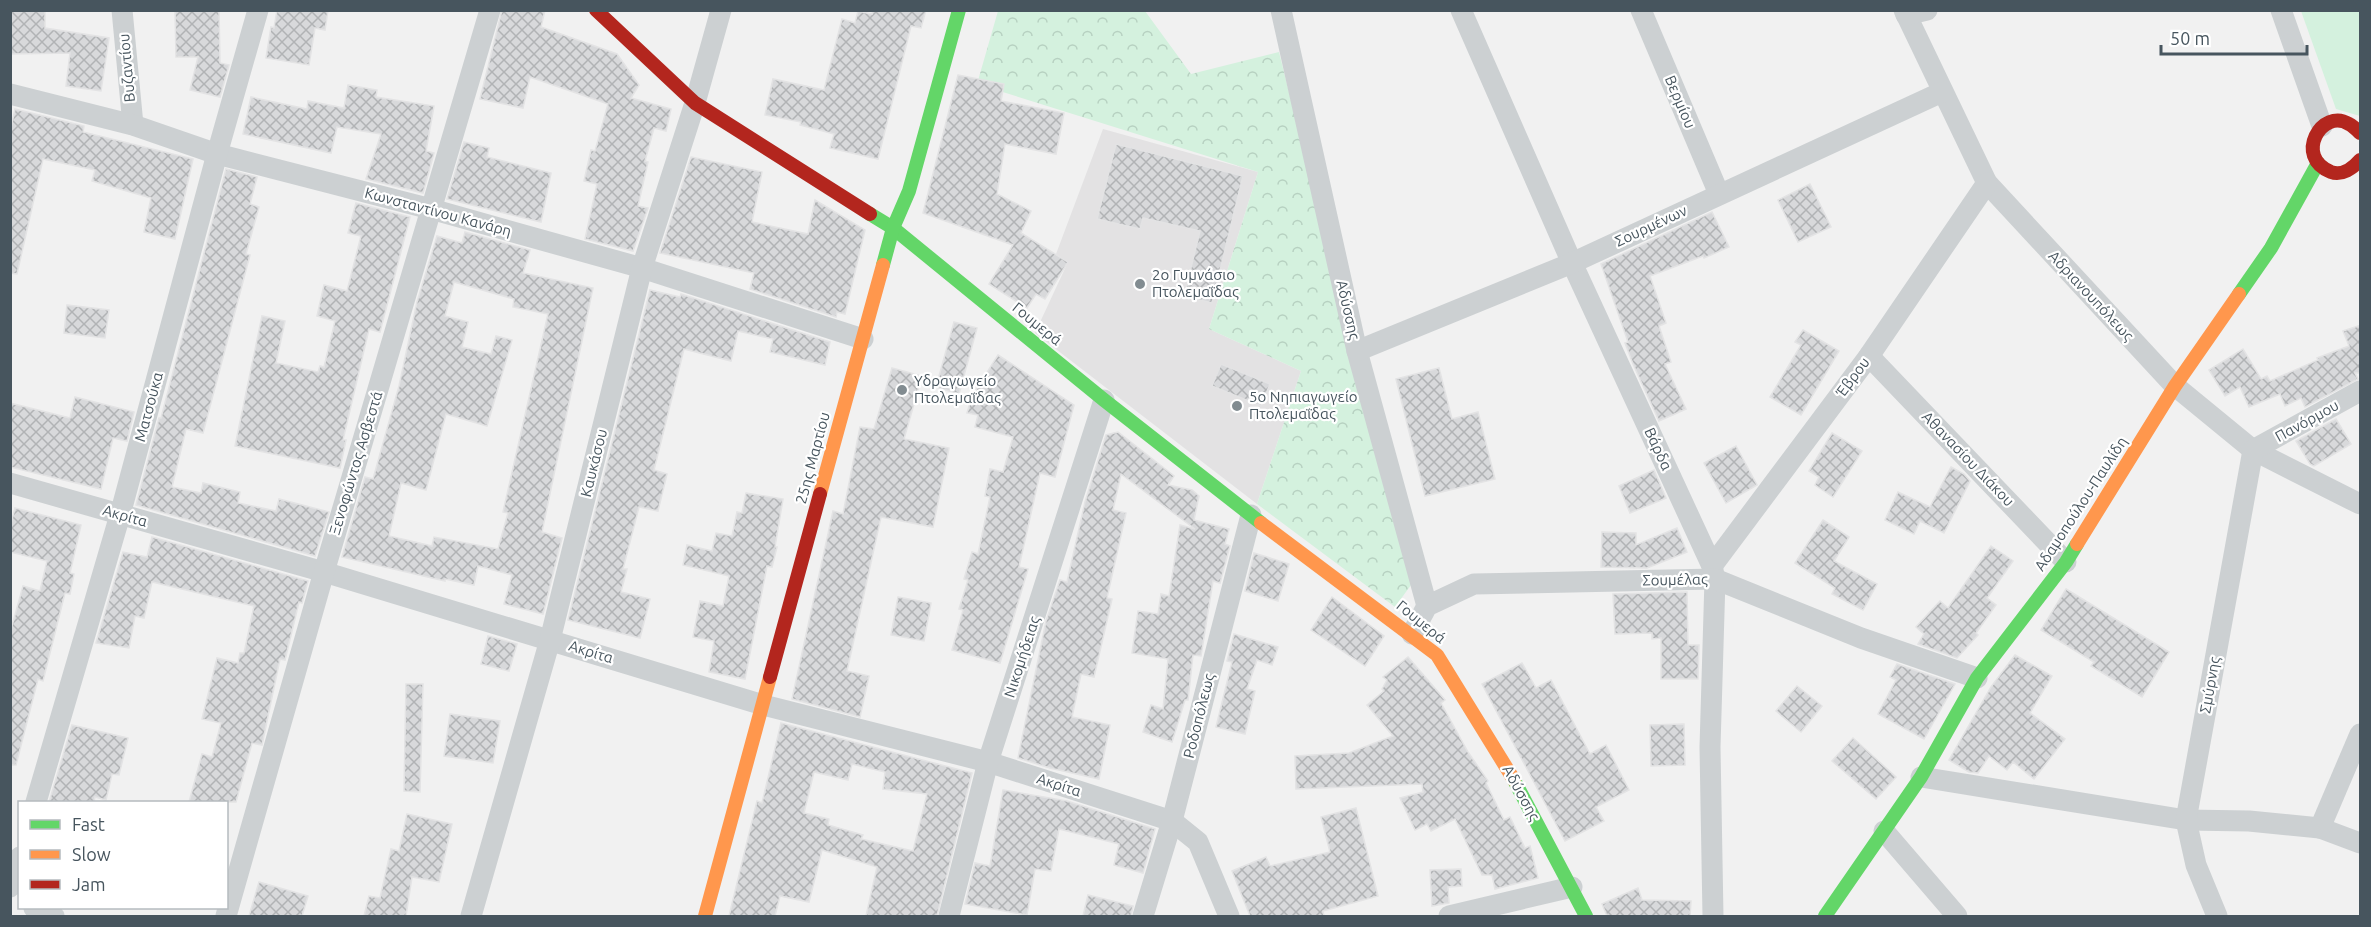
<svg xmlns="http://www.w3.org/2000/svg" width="2371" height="927" font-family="Ubuntu,sans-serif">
<defs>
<pattern id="park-crowns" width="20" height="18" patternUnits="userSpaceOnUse" patternTransform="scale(1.5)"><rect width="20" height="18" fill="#d4f1de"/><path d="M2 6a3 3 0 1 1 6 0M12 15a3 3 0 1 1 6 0" fill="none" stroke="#b7d1c1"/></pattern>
<pattern id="building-cross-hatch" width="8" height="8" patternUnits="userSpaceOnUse" patternTransform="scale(1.5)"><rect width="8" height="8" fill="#d8d9db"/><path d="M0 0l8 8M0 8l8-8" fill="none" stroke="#b1b3b5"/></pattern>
</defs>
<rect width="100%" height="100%" fill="#f1f1f1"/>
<polygon fill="#e3e2e3" points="1103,129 1258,172 1209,329 1301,371 1257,504 1035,333 1068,262 1056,254"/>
<polygon fill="#d4f1de" points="2301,11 2360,11 2360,116 2336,109"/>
<polygon fill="url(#park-crowns)" points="998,11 1145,11 1191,74 1279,52 1411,585 1395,607 1257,504 1301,371 1209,329 1258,172 977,84"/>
<g fill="url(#building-cross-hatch)" stroke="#e3e3e4" stroke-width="1.5" fill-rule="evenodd">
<polygon points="10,10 45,10 45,28 109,38 101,91 66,86 70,53 10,54"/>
<polygon points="175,10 219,10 220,63 229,65 220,97 190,90 198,57 176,57"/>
<polygon points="277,10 328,10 325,30 315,28 309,65 266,58 271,27 274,28"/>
<polygon points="502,10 545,10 541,27 617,54 639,85 631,98 671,109 666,131 654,128 645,161 648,162 638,206 648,208 633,251 585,239 597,184 584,181 591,150 595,151 608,104 530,77 523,108 480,99"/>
<polygon points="873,10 926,10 921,28 911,26 878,159 830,148 834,134 800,125 801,122 765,115 773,79 824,90 842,19 855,23 858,11 872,14"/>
<polygon points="958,75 1004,84 1001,101 1064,113 1056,154 1005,144 997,194 1031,211 1021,233 1068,262 1045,299 1036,294 1027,308 989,284 1013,245 923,213"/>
<polygon points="348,85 377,90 376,97 434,106 426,151 434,153 423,193 366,179 381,134 337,127 331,153 243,134 251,97 307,109 308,101 344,108"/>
<polygon points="15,109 84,126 83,132 193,159 175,239 144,232 151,198 92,181 95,170 43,159 17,274 10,273 10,132"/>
<polygon points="464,142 489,148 487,157 551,173 541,222 447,199"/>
<polygon points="1116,144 1243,176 1212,303 1184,296 1200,231 1143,218 1140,229 1097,219"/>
<polygon points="691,157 762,172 752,222 808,234 815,200 865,230 845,314 837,312 836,317 750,289 754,273 660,253"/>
<polygon points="226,169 257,177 250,204 259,207 246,254 250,255 203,433 186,429 172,487 201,493 203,483 240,492 238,503 276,511 279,499 329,512 315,556 136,505 159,418 161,418"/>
<polygon points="1810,184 1831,227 1798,242 1778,200"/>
<polygon points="356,203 410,217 380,332 369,329 343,440 346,440 340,468 235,446 262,316 285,321 276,363 318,372 320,366 324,367 335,321 317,316 324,285 347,291 361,236 348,233"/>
<polygon points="1712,212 1729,247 1704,258 1703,256 1650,276 1666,323 1659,326 1671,362 1665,364 1686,409 1659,421 1633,364 1625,343 1628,342 1601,264"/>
<path d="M465,232L530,250L523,273L593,288L542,532L562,538L543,614L504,604L512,575L478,566L474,585L445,579V581L342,557L365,477L373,479L399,386L417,302L437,236L462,243ZM454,282L514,299L513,307L548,314L503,512L508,513L498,549L434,537L432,546L389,536L401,483L426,490L446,414L487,426L512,340L496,336L491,354L462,347L468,322L445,316Z"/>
<polygon points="650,290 680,297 681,294 830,342 825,365 770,352 773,339 738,331 731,361 684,349 654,470 667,474 658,511 639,507 623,569 627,569 621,592 650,599 640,638 568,620"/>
<polygon points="67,305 109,310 105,338 64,333"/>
<polygon points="954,322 977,328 959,394 936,387"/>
<polygon points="2361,325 2361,373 2355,373 2358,379 2305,407 2301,398 2285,406 2280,394 2249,407 2240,387 2225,396 2209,370 2243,349 2261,379 2267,376 2270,381 2318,360 2317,358 2349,346 2343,331"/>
<polygon points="1803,330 1839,351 1801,415 1770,397 1801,345 1795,342"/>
<polygon points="998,355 1074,405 1055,477 1040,473 1019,567 1028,569 1000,663 952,650 963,610 959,609 968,580 964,579 972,552 978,554 990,497 985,496 990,469 1003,472 1013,437 975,427 978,415 967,413 972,396"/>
<polygon points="1221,364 1270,384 1261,406 1212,386"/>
<polygon points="892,368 922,376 904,439 949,448 933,527 881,517 847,671 869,676 860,717 792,699 833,511 843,514 860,427 874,429"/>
<polygon points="1439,368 1452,419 1478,412 1495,479 1425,496 1396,379"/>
<polygon points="75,397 134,412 127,441 113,438 101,489 10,467 10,403 70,418"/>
<polygon points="2336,419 2351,444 2314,466 2310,464 2296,441"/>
<polygon points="1118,432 1174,476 1168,485 1192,490 1199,496 1194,520 1229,529 1225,544 1230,546 1220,583 1213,581 1201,656 1193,655 1188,700 1185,700 1172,742 1143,732 1151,705 1163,709 1168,659 1132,653 1138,611 1158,614 1161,594 1169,596 1180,525 1195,529 1121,474 1113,510 1126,513 1107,598 1112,599 1094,677 1081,674 1072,717 1110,725 1099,779 1050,768 1018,758 1046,621 1060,580 1067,582 1085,502 1106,435"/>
<polygon points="1832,433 1862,451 1833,497 1815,485 1819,477 1809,471"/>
<polygon points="1736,446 1757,485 1726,503 1704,463"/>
<polygon points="1951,467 1964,474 1970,481 1944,533 1920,521 1914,534 1885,520 1898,492 1930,507"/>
<polygon points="1654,470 1666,498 1630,513 1619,486"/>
<polygon points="746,493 783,499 775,547 777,547 772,567 767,566 745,679 709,672 714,641 693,637 700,601 723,606 729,576 683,565 687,545 712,551 716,533 732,536 737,512 742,513"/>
<polygon points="15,508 81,525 70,573 74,574 70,594 65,593 43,681 38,679 16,765 10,765 10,633 23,586 40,591 47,561 10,552 10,527"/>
<polygon points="1823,520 1849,537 1834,561 1877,584 1863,610 1832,594 1835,588 1795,563"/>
<polygon points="1677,528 1687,552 1647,568 1601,567 1602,532 1636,533 1636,545"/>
<polygon points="152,537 308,581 302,603 299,602 285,660 280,659 262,745 252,743 236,802 189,802 202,754 212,757 221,723 202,719 217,658 238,663 240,653 244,653 254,606 152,582 144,618 135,616 129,648 96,643 123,552 147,557"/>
<polygon points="1991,546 2013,561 1987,598 1996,605 1976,633 1978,635 1957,658 1918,644 1924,634 1916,627 1940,601 1948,608"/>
<polygon points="1254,553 1289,564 1278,601 1245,591"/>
<polygon points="2066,589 2169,652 2142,697 2091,666 2094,662 2041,630"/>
<polygon points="1687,592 1688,645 1699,645 1698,679 1661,679 1661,638 1652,639 1652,633 1615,634 1613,594"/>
<polygon points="898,597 931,603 924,641 891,635"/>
<polygon points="1332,597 1384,636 1365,666 1311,630"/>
<polygon points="1234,634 1278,647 1272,665 1257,660 1247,689 1255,691 1245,734 1216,727 1232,662 1227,661"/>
<polygon points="488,636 517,644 509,671 481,664"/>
<polygon points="2015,655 2052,676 2030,713 2065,739 2034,779 2013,762 2007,770 1989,756 1978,773 1969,772 1949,760 1991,687"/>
<polygon points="1408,657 1445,700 1441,703 1468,752 1488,781 1486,783 1504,820 1510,817 1525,848 1530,846 1538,878 1495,889 1492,875 1482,875 1455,819 1431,831 1427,824 1415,830 1400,798 1423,792 1422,784 1296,789 1295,756 1349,753 1393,736 1367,705 1384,691 1382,689 1387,680 1383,677"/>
<polygon points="1522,663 1536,688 1551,680 1590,754 1606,745 1629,790 1596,807 1604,821 1565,841 1482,684"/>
<polygon points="1897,664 1955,684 1924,739 1878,714 1896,680 1890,677"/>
<polygon points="406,684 423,684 420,792 404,791"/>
<polygon points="1797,686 1822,706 1801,732 1776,711"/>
<polygon points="450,714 500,721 493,763 444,756"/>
<path d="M781,723L972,773L937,916H866L877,867L822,850L809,902L780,896L775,916H729L757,801L762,803ZM852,764L885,772L883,789L927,794L913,851L861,839L863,835L828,825L829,819L804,813L814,772L848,780Z"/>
<polygon points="1684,724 1685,765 1651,766 1650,725"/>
<polygon points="72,725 128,738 119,775 112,774 106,800 95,797 94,802 49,802"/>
<polygon points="1853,738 1896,777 1876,799 1832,761"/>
<polygon points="1003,790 1067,801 1155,829 1143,873 1114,865 1119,844 1059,829 1051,871 1035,869 1027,915 965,904 975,863 990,866"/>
<polygon points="1356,808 1378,896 1323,911 1324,916 1250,916 1232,871 1266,857 1270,866 1330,852 1321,817"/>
<polygon points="407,814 452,824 439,882 412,877 406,916 364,916 369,896 380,898 391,849 399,851"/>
<polygon points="1461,869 1462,886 1448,887 1449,903 1432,906 1430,870"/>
<polygon points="259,882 308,896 302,916 249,916"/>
<polygon points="1638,888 1642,900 1691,901 1690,916 1607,916 1602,904"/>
<polygon points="1088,895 1133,906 1131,916 1083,916"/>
</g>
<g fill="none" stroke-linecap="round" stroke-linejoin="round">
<g stroke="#ccd0d2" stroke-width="21">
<polyline points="122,10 133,125"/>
<polyline points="1281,10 1357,351 1427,606"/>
<polyline points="1461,10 1572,263 1712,566 1715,579 1710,747 1713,916"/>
<polyline points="1641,10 1719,194"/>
<polyline points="1904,10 1987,183 2175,386 2253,450 2360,504"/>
<polyline points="2281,10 2322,126"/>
<polyline points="1906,15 1927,10"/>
<polyline points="10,94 133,125 217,154 431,209 642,268 863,339"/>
<polyline points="1357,351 1572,263 1942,92"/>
<polyline points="1869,356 2066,562"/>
<polyline points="10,483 324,572 763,705 988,762 1172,821 1198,842 1229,916"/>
<polyline points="1712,566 1869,356 1987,183"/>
<polyline points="1412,634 1427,606 1474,584 1715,579 1861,638 1977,678"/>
<polyline points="1921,777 2186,820 2249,821 2320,828 2360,843"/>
<polyline points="36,802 120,515 217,154 258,10"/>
<polyline points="2320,828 2360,734"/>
<polyline points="1884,831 1957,916"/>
<polyline points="10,887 20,857"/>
<polyline points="34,908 54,916"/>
<polyline points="226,916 324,572 490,10"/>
<polyline points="471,916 550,640 642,268 695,103 721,10"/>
<polyline points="949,916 988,762 1104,400"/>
<polyline points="1143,916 1172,821 1251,515"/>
<polyline points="1449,916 1572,887"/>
<polyline points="2217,916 2196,865 2186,820 2253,450 2360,391"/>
</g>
<g stroke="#63d668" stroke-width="14">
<polyline points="870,214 893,228 1104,400 1261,523"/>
<polyline points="883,265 893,228 909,191 959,10"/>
<polyline points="2239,294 2271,248 2318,163"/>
<polyline points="1514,780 1586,916"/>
<polyline points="1825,916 1921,777 1977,678 2066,562 2077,544"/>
</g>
<g stroke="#ff974d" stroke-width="14">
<polyline points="820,494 883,265"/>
<polyline points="1261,523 1437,655 1514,780"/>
<polyline points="2077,544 2175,386 2239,294"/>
<polyline points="705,916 770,677"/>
</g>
<g stroke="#b3261e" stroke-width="14">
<polyline points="596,10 695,103 870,214"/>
<path d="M2360,133C2357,130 2353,126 2349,124C2322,107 2293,157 2331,172C2342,176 2353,168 2360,160"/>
<polyline points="770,677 820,494"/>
</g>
</g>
<g fill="#828c91" stroke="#fff" stroke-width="2">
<circle cx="1140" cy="284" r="6"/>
<circle cx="902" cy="390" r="6"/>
<circle cx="1237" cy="406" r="6"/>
</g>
<g text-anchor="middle" stroke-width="4.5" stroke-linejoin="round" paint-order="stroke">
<g font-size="15" fill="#47555e" stroke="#fff">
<text transform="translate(127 68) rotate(-95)" y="5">Βυζαντίου</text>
<text transform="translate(1680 102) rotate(67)" y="5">Βερμίου</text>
<text transform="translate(438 212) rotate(15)" y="5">Κωνσταντίνου Κανάρη</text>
<text transform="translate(1651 226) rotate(-25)" y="5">Σουρμένων</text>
<text transform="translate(2091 296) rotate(47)" y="5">Αδριανουπόλεως</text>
<text transform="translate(1348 310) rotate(77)" y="5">Αδύσσης</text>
<text transform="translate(1037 324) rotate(39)" y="5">Γουμερά</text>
<text transform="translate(1853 377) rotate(-53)" y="5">Έβρου</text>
<text transform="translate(149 407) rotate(-75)" y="5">Ματσούκα</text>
<text transform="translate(2307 421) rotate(-29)" y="5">Πανόρμου</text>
<text transform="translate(1658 449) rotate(65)" y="5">Βάρδα</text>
<text transform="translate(813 458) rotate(-75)" y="5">25ης Μαρτίου</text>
<text transform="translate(1968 459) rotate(46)" y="5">Αθανασίου Διάκου</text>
<text transform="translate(356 463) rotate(-73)" y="5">Ξενοφώντος Ασβεστά</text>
<text transform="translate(594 463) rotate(-76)" y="5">Καυκάσου</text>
<text transform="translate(2081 504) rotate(-57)" y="5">Αδαμοπούλου-Παυλίδη</text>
<text transform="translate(125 516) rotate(16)" y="5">Ακρίτα</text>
<text transform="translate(1675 580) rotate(-1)" y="5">Σουμέλας</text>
<text transform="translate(1421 622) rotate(39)" y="5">Γουμερά</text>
<text transform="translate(591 652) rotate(17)" y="5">Ακρίτα</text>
<text transform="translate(1022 657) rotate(-72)" y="5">Νικομήδειας</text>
<text transform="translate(2210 685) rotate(-80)" y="5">Σμύρνης</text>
<text transform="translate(1199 716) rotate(-76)" y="5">Ροδοπόλεως</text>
<text transform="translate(1059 785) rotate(18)" y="5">Ακρίτα</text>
<text transform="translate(1521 793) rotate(61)" y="5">Αδύσσης</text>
</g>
<g font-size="15" fill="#47555e" stroke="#fff" text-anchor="start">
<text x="1152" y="280">2ο Γυμνάσιο<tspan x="1152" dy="17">Πτολεμαΐδας</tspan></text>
<text x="914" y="386">Υδραγωγείο<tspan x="914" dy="17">Πτολεμαΐδας</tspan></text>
<text x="1249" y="402">5ο Νηπιαγωγείο<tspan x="1249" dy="17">Πτολεμαΐδας</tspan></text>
</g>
</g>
<rect width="2371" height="927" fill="none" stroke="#47555e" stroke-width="24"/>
<rect x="18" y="801" width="210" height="108" fill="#ffffff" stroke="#b5bbbf" stroke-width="1.5"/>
<rect x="30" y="820" width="30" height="9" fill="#63d668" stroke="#b5bbbf" stroke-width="1.5"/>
<text x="72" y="831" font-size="18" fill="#47555e">Fast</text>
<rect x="30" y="850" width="30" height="9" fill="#ff974d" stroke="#b5bbbf" stroke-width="1.5"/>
<text x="72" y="861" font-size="18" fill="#47555e">Slow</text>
<rect x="30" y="880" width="30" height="9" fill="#b3261e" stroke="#b5bbbf" stroke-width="1.5"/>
<text x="72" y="891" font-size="18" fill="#47555e">Jam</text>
<path d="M2161 45v9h146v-9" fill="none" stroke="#47555e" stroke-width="3"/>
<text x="2170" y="45" font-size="18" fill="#47555e" stroke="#ffffff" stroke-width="4.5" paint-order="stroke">50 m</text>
</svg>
